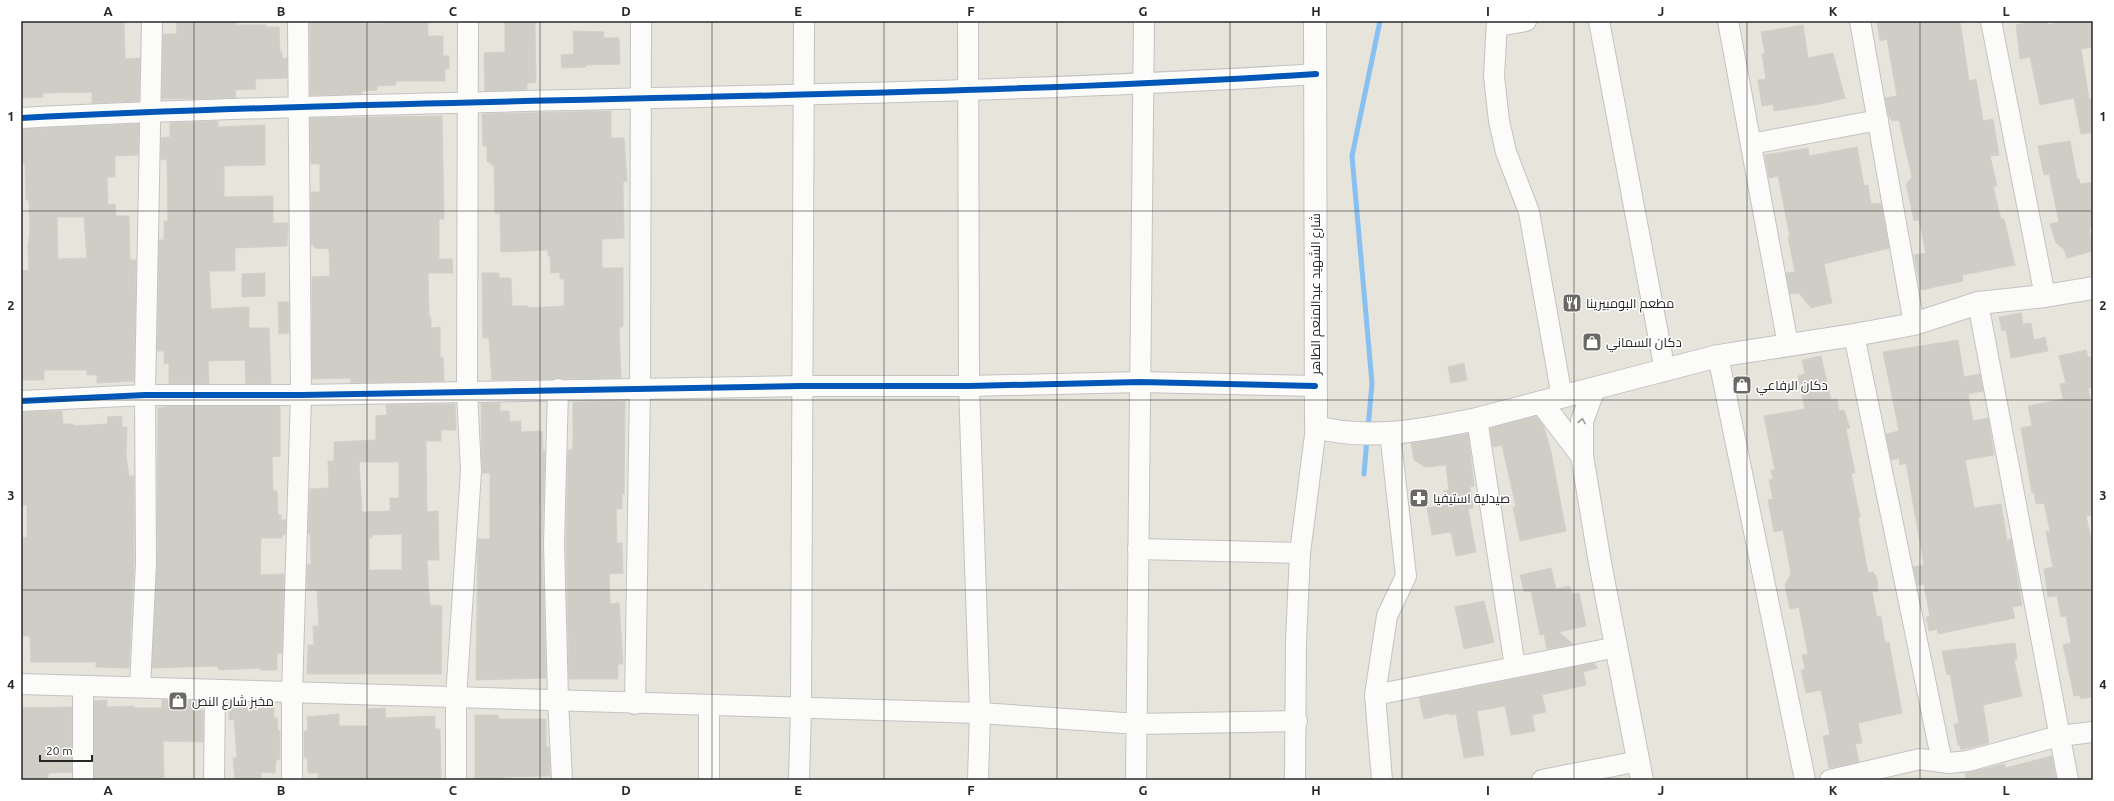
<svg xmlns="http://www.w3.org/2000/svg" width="2114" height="801" font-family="Ubuntu,Cairo,sans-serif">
<rect width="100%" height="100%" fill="#e7e4dc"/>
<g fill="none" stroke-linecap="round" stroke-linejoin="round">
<g stroke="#87c0f1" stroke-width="5">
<polyline points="1368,428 1372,383 1352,156 1380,21"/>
<polyline points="1364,474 1367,438"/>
</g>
</g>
<g fill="#d0cdc7" stroke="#d2d0c8" fill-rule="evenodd">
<polygon points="124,21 125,59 140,58 139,101 92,103 92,92 43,93 43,97 21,98 21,22"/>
<polygon points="176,21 236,21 236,25 266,25 266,27 279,27 280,52 282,52 282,59 287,58 287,78 255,79 256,89 235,90 236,98 162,99 163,34 177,34"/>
<polygon points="310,21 357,21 357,23 385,24 385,21 428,21 428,36 443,36 443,56 449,56 449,69 445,69 445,81 396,81 396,85 377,86 377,90 362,91 362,94 310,95"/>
<polygon points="505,21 535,21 536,82 527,83 527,90 485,91 484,53 505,52"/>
<polygon points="1877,21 1960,21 1969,81 1976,79 1983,121 1993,119 1999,155 1990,156 1997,186 1993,187 2001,219 2004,219 2015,265 1962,275 1963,281 1921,290 1914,255 1926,253 1919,220 1914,221 1906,184 1912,177 1899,120 1892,121 1889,116 1885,98 1897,96 1887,39 1880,41"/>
<polygon points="2042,21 2047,21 2047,25 2064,21 2093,21 2093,47 2081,49 2089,99 2093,98 2093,132 2081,134 2074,98 2040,105 2030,57 2020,59 2016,25"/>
<polygon points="1803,25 1808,58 1833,53 1845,98 1820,104 1774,111 1773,104 1762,106 1758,80 1766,79 1762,54 1765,53 1761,32"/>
<polygon points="573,31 604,32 603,38 619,38 620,64 585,65 586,67 562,68 561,55 574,54"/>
<polygon points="611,111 611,138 624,138 627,181 623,182 624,238 602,239 602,268 623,268 623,327 619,327 621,378 492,380 489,338 483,338 482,273 499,273 499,278 511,278 512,306 528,306 528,308 564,306 564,279 560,279 560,272 551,273 550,256 548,256 548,250 501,252 500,213 495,213 494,165 491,165 491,162 487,162 487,146 483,146 482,114"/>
<polygon points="442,116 444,219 439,219 439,259 452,259 453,273 428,273 429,317 431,317 431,328 440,327 440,357 443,357 444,381 351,383 351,378 312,379 312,277 330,276 329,249 314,248 314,245 311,245 311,192 320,192 320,164 311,164 310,118"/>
<polygon points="218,121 218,127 265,125 265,165 224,166 224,197 273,196 273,223 288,223 287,246 235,248 235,271 209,271 211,309 249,307 249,328 269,328 271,384 246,384 245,360 208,361 209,384 169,384 169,363 164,364 164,351 157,351 159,240 164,240 164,221 168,221 167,159 161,160 161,138 170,137 170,123"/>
<path d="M139,124L138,155L115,156V177H107L108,205L115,204L116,216H129L130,260H136L134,381L97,383V375H87V370H44V380H21V271L29,270L28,246L30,231L29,200H26L25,163H22L21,129ZM57,217H84L87,258L58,259Z"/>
<polygon points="2070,141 2077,179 2079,179 2080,184 2093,182 2093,200 2090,201 2093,227 2089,228 2093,251 2067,258 2064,249 2056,243 2050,224 2059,222 2049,174 2044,175 2038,146"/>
<polygon points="1857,147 1864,186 1868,185 1871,204 1881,203 1889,248 1824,264 1832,303 1811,308 1799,293 1790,294 1786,273 1795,272 1788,237 1790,237 1778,176 1769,178 1765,155 1808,148 1809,156"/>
<polygon points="265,273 265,296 242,297 242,274"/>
<polygon points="278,302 289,302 289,333 279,334"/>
<polygon points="2021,313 2023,324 2031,323 2034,340 2045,337 2048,351 2011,358 2006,330 2002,331 1999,317"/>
<polygon points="1958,340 1964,377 1980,374 1983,391 1968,394 1973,421 1988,418 1994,455 1965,460 1974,508 2001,504 2007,540 2011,539 2022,605 2012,607 2015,618 1938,634 1937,629 1929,631 1926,617 1930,617 1924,584 1917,585 1913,567 1924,565 1906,463 1900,465 1899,458 1891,460 1886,434 1899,431 1883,352"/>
<polygon points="2086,350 2088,357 2093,357 2093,387 2088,388 2093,415 2093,515 2086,516 2093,548 2093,697 2081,699 2079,695 2074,696 2063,645 2071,643 2066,616 2061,617 2057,596 2048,597 2044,569 2053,567 2046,532 2050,531 2044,503 2036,504 2034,492 2032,493 2021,428 2032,426 2028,406 2063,399 2060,384 2066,383 2059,356"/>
<polygon points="1821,356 1831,400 1837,399 1839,411 1844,410 1850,428 1846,429 1855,473 1851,473 1860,517 1858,518 1868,573 1873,572 1877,578 1878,591 1872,592 1877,617 1881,616 1885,643 1889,642 1902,713 1858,723 1862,743 1855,744 1859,762 1829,768 1823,736 1830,735 1821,690 1806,693 1801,670 1805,669 1802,655 1808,654 1799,607 1790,609 1785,585 1791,574 1783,530 1774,532 1768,500 1773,499 1769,480 1773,479 1771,470 1775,470 1764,416 1805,409 1798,376 1805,374 1802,360"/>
<polygon points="1464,363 1467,380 1451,383 1448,367"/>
<polygon points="625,401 624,494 622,494 622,509 616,509 617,543 622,543 623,573 609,574 610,604 619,603 623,664 618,664 618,679 569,679 566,544 568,450 572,450 573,445 573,402"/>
<polygon points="481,403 500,403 500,411 509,411 510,422 521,421 521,432 542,431 543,451 545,451 542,544 546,678 476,680 478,539 490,539 490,473 482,473"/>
<path d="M455,404L456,430H441V441H426L427,512L438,511L439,560H427L429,595L430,605L442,606L441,674H307L308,645H314L313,626H319L317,590H307V565L311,564L310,534H308L310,489L329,488L328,461H334V442L376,440V416L387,415L386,405ZM359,462H399V498H390V511L362,512ZM402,534V570H369V538H372V535Z"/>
<polygon points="170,406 280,406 280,456 272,457 273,491 277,491 278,515 281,515 281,520 286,520 285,535 282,535 282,538 261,538 260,575 284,574 282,653 277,654 277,670 260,670 260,668 219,670 217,666 152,668 157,564 158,408"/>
<polygon points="62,411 63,424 73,424 73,426 108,424 107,417 122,416 122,427 127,427 126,456 129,476 134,476 134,563 129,668 96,667 96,662 31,662 30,636 21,636 21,537 27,538 27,505 21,505 23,412"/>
<polygon points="1536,416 1544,427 1551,452 1566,531 1520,541 1513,507 1516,507 1502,445 1493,447 1490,428"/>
<polygon points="1468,434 1474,486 1470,487 1473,508 1468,509 1476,552 1456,556 1451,532 1432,535 1427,508 1445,505 1443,491 1449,490 1446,465 1425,467 1414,460 1411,443"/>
<polygon points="1551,568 1556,589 1570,586 1572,594 1579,593 1586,626 1559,632 1573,644 1547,649 1544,634 1540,635 1531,591 1524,592 1520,575"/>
<polygon points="1484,601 1494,642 1464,649 1455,607"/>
<polygon points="2015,643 2017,659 2014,660 2022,696 1983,705 1989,743 1961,750 1960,745 1958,745 1954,724 1959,724 1950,674 1947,675 1942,651"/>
<polygon points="1594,663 1598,668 1583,672 1586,685 1542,695 1546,712 1532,715 1535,731 1511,735 1505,706 1477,711 1484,755 1464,758 1456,714 1450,715 1449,713 1424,719 1419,698"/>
<polygon points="107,700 107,707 134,706 134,708 162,708 162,700 196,701 196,710 203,710 203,742 163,741 164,778 94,780 94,701"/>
<polygon points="229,702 243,702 243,707 251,707 251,709 274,707 274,718 277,718 278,731 280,731 280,759 276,760 275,773 261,772 261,780 235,780 233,758 237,758 234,719 229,720"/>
<polygon points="72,707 72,772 51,773 48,774 48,780 21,780 21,708"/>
<polygon points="385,708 386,718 435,716 435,729 440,729 441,778 318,780 318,773 308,773 307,757 304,758 304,731 308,730 307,717 339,714 339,726 368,726 368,709"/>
<polygon points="475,715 498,715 498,719 546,719 546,747 549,747 550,776 503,777 504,780 475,778"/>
<polygon points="2052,756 2056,780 1966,780 1965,773 2005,764 2005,768"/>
</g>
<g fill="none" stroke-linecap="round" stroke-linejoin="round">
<defs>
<g id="minor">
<polyline points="968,21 969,386 980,713 978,780"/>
<polyline points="1497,21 1494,76 1499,121 1506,152 1529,212 1562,397"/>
<polyline points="1599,21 1665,371"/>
<polyline points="1728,21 1788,345"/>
<polyline points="1860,21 1914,324"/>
<polyline points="1991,21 2045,296"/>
<polyline points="1498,26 1526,21"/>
<path d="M21,118C453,96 885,101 1316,74"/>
<polyline points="1751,144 1878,120"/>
<polyline points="1978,303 2068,780"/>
<polyline points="1854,335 1942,762"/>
<polyline points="1718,356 1805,780"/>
<polyline points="558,389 554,544 558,699 562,780"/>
<polyline points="21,401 145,395 301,395 802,386 969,386 1140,382 1315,386"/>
<polyline points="1477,419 1515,667"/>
<polyline points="1138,549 1300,553"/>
<polyline points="21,684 980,713 1138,724 1297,721"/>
<polyline points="83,686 83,780"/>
<polyline points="140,687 146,563 145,395 152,21"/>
<polyline points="1375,695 1617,647"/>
<polyline points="635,704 640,389 641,21"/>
<polyline points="214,780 215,691"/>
<polyline points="292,780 292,693 301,395 298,21"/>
<polyline points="456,780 456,698 471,471 467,392 468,21"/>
<polyline points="709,780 709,705"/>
<polyline points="799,780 801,708 804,21"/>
<polyline points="1136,780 1144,21"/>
<polyline points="1295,780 1296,641 1300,553 1316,427"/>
<polyline points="1382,780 1375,695 1387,616 1406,576 1390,432"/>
<polyline points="1542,780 1639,761"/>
<polyline points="1830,780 1920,759 1949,763 1968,761 2059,736 2093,732"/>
</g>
<g id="tertiary">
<path d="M1315,21L1316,427C1369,441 1424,430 1477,419L1718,356L1854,335L1914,324L1978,303L2045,296L2093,288"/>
<polyline points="1594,389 1582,421 1582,456 1600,563 1642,780"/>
<polyline points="1541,402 1582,456"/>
</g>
</defs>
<use href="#minor" stroke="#c4c2c3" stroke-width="22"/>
<use href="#tertiary" stroke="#c4c2c3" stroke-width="24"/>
<use href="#minor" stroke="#fbfbfa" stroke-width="20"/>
<use href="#tertiary" stroke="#fbfbfa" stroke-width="22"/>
<defs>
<g id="cycleway">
<path d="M21,118C453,96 885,101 1316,74"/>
<polyline points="21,401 145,395 301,395 802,386 969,386 1140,382 1315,386"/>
</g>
</defs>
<use href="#cycleway" stroke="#fff" stroke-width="8"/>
<use href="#cycleway" stroke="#0057b8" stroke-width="6"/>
</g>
<defs><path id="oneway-chevron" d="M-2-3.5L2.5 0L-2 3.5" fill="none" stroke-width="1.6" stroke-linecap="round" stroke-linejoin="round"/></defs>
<use stroke="#9c9c9b" href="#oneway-chevron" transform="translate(1582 421) rotate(-80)"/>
<path fill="none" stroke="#272727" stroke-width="1" stroke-opacity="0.55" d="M194,21V780M367,21V780M540,21V780M712,21V780M884,21V780M1057,21V780M1230,21V780M1402,21V780M1574,21V780M1747,21V780M1920,21V780M21,211H2093M21,400H2093M21,590H2093"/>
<defs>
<symbol id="restaurant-square" viewBox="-11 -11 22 22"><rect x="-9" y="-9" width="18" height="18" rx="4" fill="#6a6966" stroke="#fff"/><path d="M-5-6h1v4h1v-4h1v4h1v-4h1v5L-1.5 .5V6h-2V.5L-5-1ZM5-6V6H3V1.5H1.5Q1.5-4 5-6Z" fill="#fff"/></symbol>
<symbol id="shop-square" viewBox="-11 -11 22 22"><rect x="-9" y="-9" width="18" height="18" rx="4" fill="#6a6966" stroke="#fff"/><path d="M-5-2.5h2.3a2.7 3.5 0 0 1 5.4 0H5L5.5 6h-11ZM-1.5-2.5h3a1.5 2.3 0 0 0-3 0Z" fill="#fff"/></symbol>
<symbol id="pharmacy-square" viewBox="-11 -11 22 22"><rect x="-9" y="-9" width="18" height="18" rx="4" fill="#6a6966" stroke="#fff"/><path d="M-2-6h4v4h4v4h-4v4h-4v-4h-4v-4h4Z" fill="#fff"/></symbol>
</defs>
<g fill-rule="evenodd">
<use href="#restaurant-square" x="1561" y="292" width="22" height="22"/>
<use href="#shop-square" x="1581" y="331" width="22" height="22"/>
<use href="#shop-square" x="1731" y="374" width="22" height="22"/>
<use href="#pharmacy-square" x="1408" y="487" width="22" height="22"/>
<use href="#shop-square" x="167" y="690" width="22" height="22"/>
</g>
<g text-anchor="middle" stroke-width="3" stroke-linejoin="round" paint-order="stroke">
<g font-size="13" fill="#272727" stroke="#fff">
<text transform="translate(1315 294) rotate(-90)" y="5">شارع الشهيد عبدالمنعم الطاهر</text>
</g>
<g font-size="13" fill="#272727" stroke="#fff" text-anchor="start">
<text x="1586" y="308">مطعم البومبيرينا</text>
<text x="1606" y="347">دكان السماني</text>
<text x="1756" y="390">دكان الرفاعي</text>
<text x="1433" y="503">صيدلية استيفيا</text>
<text x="192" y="706">مخبز شارع النص</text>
</g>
</g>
<rect width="2114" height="801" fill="none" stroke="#ffffff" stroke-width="44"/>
<path d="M40 755v6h52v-6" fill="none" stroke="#272727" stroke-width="2"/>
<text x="46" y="755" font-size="12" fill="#272727" stroke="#ffffff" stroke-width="3" paint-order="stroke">20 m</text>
<rect x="22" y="22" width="2070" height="757" fill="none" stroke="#272727" stroke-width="1.5"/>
<g font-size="13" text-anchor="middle" font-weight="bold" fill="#272727">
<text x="108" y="16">A</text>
<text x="281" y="16">B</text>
<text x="453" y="16">C</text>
<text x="626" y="16">D</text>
<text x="798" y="16">E</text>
<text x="971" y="16">F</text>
<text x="1143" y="16">G</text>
<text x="1316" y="16">H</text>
<text x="1488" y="16">I</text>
<text x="1661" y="16">J</text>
<text x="1833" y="16">K</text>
<text x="2006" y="16">L</text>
<text x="11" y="121">1</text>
<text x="2103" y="121">1</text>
<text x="11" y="310">2</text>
<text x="2103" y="310">2</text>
<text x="11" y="500">3</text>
<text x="2103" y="500">3</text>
<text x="11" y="689">4</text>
<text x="2103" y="689">4</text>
<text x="108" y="795">A</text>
<text x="281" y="795">B</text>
<text x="453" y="795">C</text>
<text x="626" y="795">D</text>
<text x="798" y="795">E</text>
<text x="971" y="795">F</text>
<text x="1143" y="795">G</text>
<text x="1316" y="795">H</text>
<text x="1488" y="795">I</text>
<text x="1661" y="795">J</text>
<text x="1833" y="795">K</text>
<text x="2006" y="795">L</text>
</g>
</svg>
